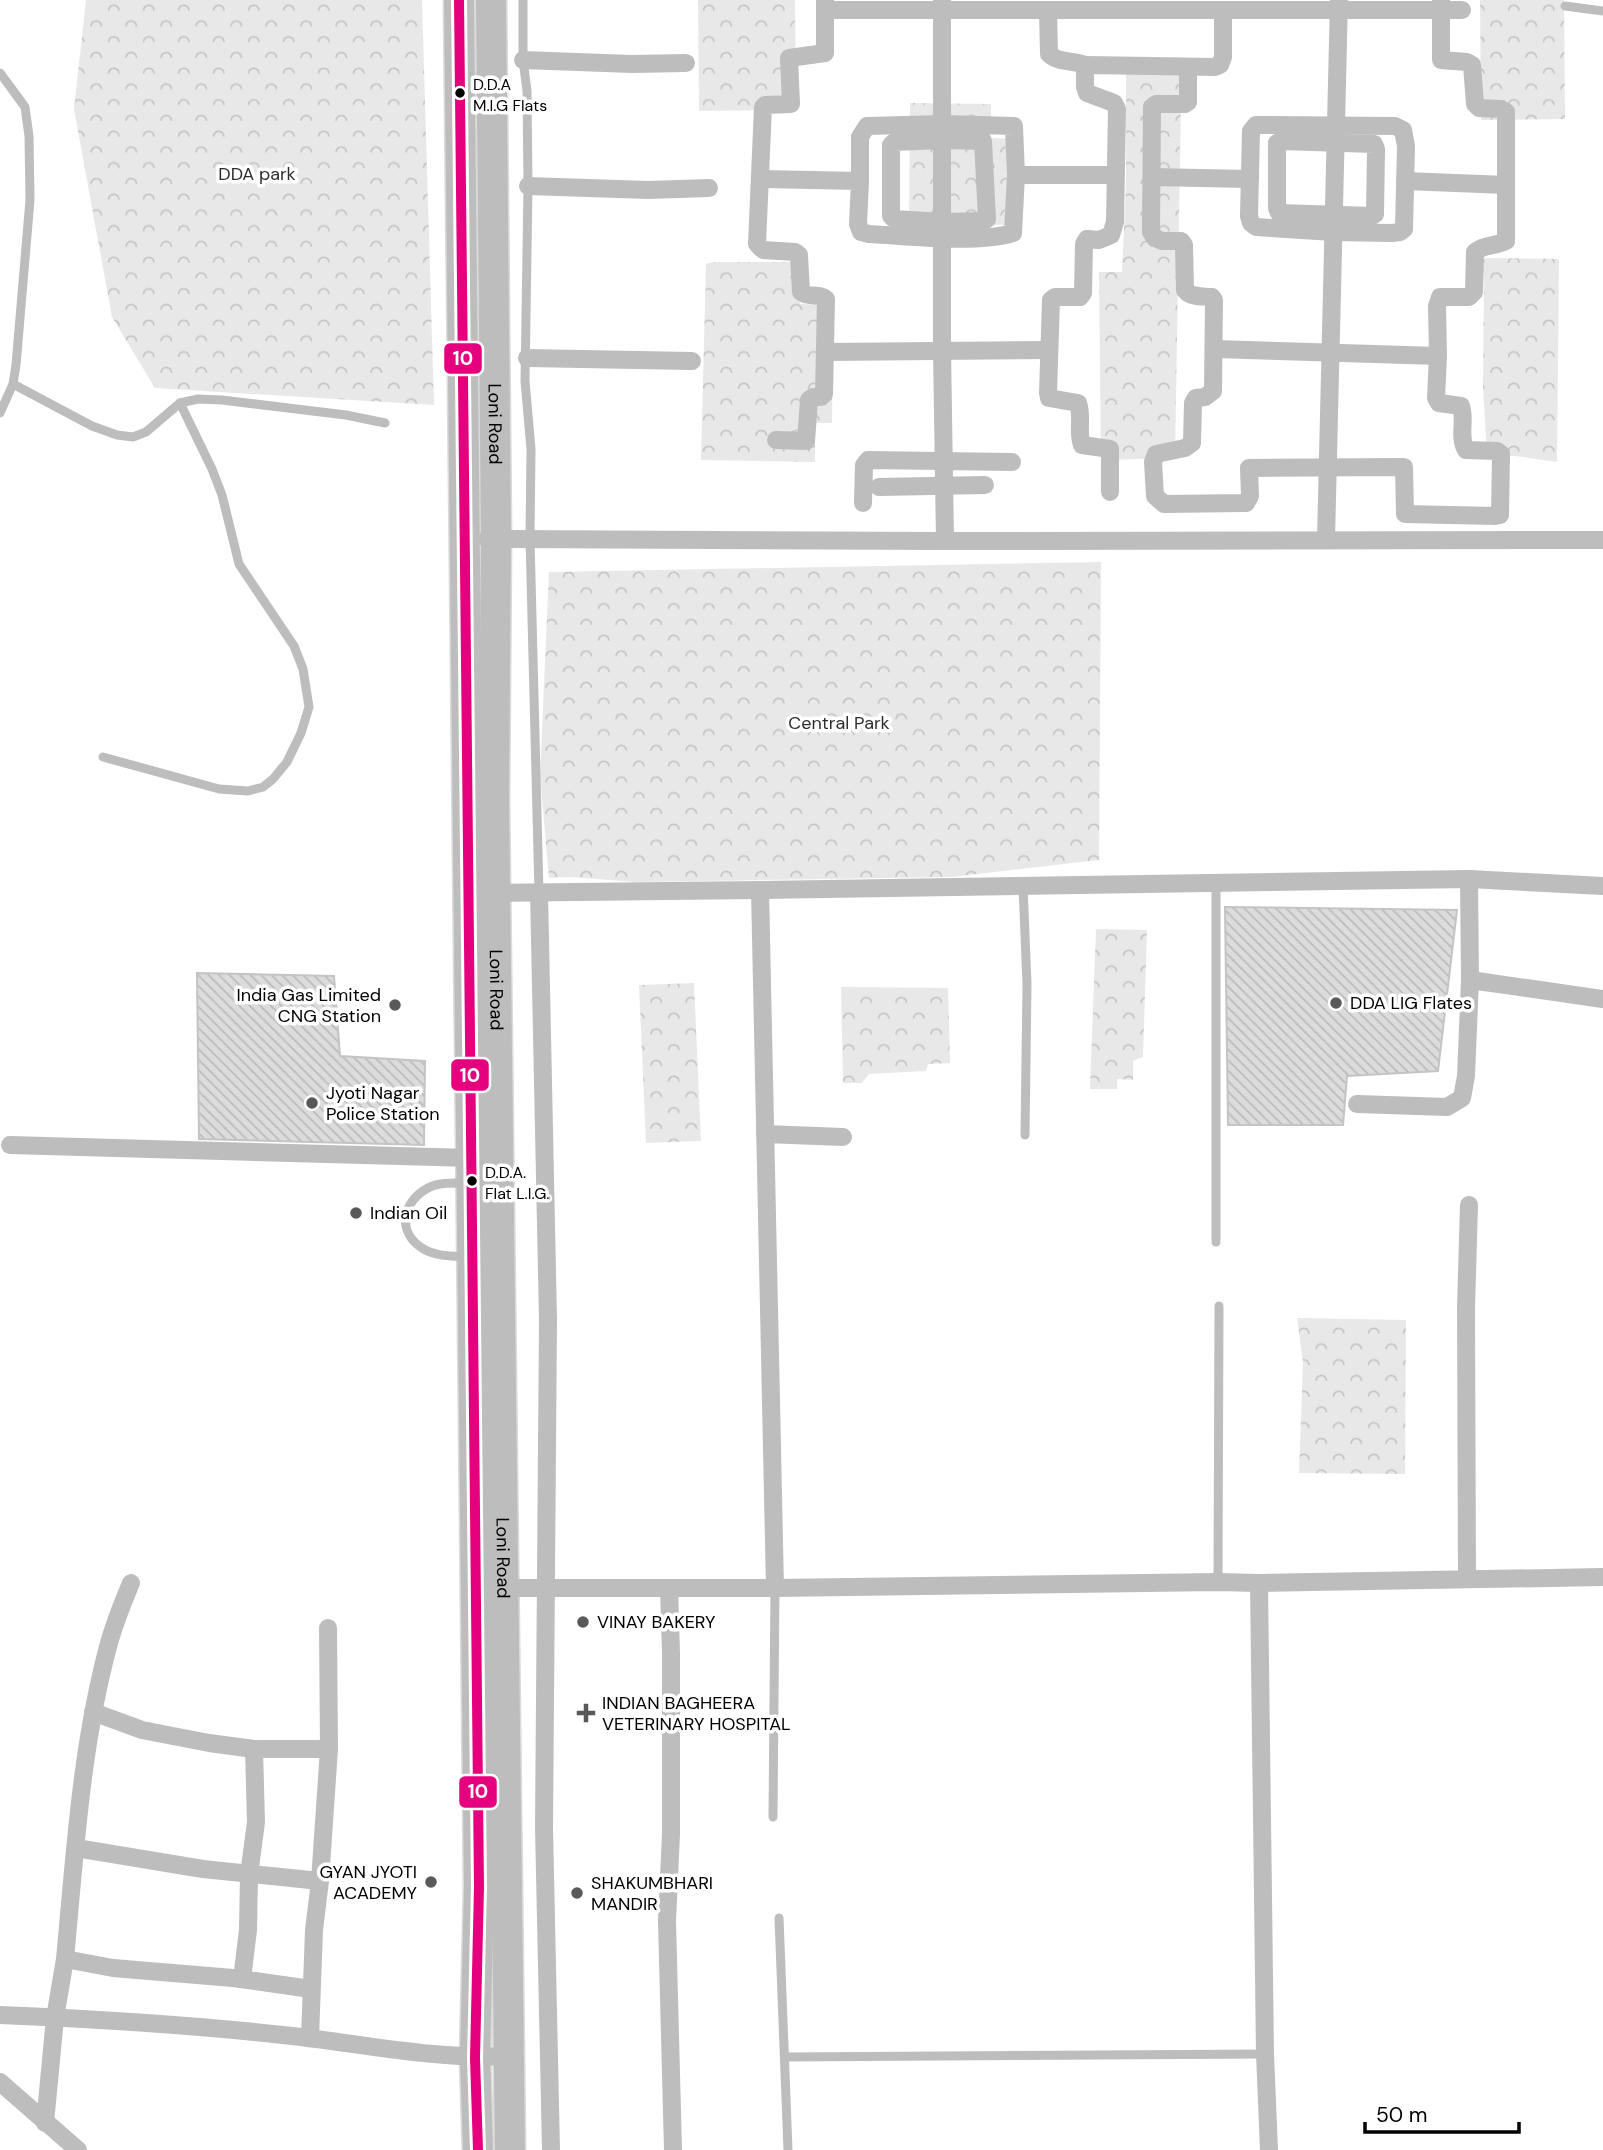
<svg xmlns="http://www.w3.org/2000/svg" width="1603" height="2150" font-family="'DM Sans',sans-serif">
<defs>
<pattern id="forest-crowns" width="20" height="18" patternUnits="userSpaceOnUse" patternTransform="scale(1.75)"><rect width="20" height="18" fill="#e8e8e8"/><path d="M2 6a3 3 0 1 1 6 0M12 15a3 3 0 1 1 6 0" fill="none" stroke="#c5c5c5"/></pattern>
<pattern id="building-back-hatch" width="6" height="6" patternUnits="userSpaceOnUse" patternTransform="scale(1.75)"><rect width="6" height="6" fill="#dcdcdc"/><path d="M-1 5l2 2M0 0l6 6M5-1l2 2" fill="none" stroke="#bbb"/></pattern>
</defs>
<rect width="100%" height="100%" fill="#fff"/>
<g fill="url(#forest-crowns)">
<polygon points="86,0 422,0 434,405 155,388 112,317 74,109"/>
<polygon points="698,0 795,0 796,110 699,111"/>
<polygon points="1480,0 1564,0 1565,119 1481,120"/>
<polygon points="1126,57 1192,58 1181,100 1175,458 1101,460 1099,272 1122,272 1126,184"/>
<polygon points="910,103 991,104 991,138 1021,139 1021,225 909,224"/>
<polygon points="1482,258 1559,259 1557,462 1515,456 1487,456 1483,386 1484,282"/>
<polygon points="714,262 800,262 800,304 833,305 832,423 815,423 815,462 701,460 706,264"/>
<polygon points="1101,562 1099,860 952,877 635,882 571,877 549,878 540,775 549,572"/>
<polygon points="1096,929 1147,930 1143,1057 1133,1061 1133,1080 1117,1079 1117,1089 1090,1089"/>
<polygon points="694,983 701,1141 646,1143 639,985"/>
<polygon points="841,987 948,988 950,1063 928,1064 926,1071 869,1074 862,1083 843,1083"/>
<polygon points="1297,1318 1406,1320 1405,1474 1299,1473 1303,1363"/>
</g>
<g fill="url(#building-back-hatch)" stroke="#c4c4c4" stroke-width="2">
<polygon points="1225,907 1457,910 1438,1071 1347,1076 1343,1125 1228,1125"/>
<polygon points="197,973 334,976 340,1056 425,1061 424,1145 199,1139"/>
</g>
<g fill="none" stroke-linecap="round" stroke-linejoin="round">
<defs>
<g id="trunk">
<polyline points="459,0 479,1887 475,2058 478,2150"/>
<path id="s1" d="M491,0L496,539L494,800L510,2150"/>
</g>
</defs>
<use href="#trunk" stroke="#dbdbdb" stroke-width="33"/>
<g stroke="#bdbdbd" stroke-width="9">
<polyline points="523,0 523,60 527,91 528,186 525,381 531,449 530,539 539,892"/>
<polyline points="1565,6 1603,11"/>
<polyline points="0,73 25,107 29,136 30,200 16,365 13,384 0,413"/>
<polyline points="13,384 92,426 117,435 133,437 146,432 180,403 198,399 222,400 346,415 385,423"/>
<polyline points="103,757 219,789 248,791 263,787 273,779 287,762 301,733 309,707 303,669 294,646 239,564 222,495 212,469 180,403"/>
<polyline points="1216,882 1216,1242"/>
<polyline points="1023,886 1027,984 1025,1135"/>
<path d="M466,1183C454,1183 439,1182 428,1188C403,1201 396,1231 422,1248C435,1257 454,1256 470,1257"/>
<polyline points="1218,1582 1219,1306"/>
<polyline points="773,1817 775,1588"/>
<polyline points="779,1918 788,2150"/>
<polyline points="785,2057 1265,2054"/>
</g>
<g stroke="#bdbdbd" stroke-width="18">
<polyline points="942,0 942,350 945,541"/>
<polyline points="825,10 1462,10"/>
<path d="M1048,10L1049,54C1058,63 1073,60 1085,65V87L1087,93L1114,103L1117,109L1115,222L1111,235L1099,240L1087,239L1084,244L1083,293L1080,297H1055L1051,300L1048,393L1049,398L1078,403C1083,417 1077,432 1082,445L1110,449V492"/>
<polyline points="523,60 632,64 686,63"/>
<polyline points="1085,65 1215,67 1220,65 1223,57 1223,10"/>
<path d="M1188,67V102L1185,104H1156L1152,107L1151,232L1155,238L1162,241H1181L1184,245L1185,290C1191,298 1203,296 1212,297L1214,300L1213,391L1205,397L1196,398L1193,403L1192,443L1185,448L1156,454L1153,462L1155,496L1164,504L1246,503L1250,496L1249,468L1404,467L1405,514L1495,516L1500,515L1501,454L1497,451L1466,450C1458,437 1466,420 1461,406L1439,403L1436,398L1438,356"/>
<polygon points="1256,125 1395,126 1403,130 1406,146 1404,229 1400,232 1392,233 1333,232 1256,227 1251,223 1249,216 1251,131"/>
<polygon points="942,140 983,141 987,219 984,221 943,222 894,219 891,216 891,145 894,142"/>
<polygon points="1281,141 1374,144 1376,149 1375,214 1372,216 1279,213 1277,208 1277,143"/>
<polyline points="1016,175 1115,175"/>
<polyline points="1152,177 1250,179"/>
<path d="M760,179L860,181V137L867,126L942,124L1014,126L1016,175L1013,233C975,244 910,236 869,234L861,232L858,224L860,181"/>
<polyline points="1405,181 1506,185"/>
<polyline points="528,186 648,190 709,188"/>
<path d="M1214,349L1438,356L1437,306L1440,297H1469L1474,292L1475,252C1486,243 1494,247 1506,241V112L1501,109L1479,108L1475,104L1472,65L1467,62L1441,60V0"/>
<polyline points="825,352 1049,350"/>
<polyline points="527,358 692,361"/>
<path d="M776,440L806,441L809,400L813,397H821L824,394L826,299C820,293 808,298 801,292L799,255L795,252L763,250L757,244L763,107L765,105L791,104L789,58L825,53V0"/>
<polyline points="879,487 985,485"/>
<polyline points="863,503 864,465 868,460 1012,462"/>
<polyline points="487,539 945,541 1603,540"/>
<polyline points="1326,540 1339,0"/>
<polyline points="1469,879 1470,980"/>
<polyline points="760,890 775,1588"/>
<polyline points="539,892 548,1320 544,1827 551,2150"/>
<polyline points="487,893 760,890 1469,879 1603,886"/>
<polyline points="1357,1104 1447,1107 1462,1098 1466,1076 1470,980 1603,999"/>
<polyline points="765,1134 843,1137"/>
<polyline points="10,1145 471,1158"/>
<polyline points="1467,1579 1466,1308 1469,1205"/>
<polyline points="1259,1583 1265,2054 1269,2150"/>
<polyline points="496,1588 775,1588 1218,1582 1259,1583 1603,1577"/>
<polyline points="669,1588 671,1653 671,1834 667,1921 673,2150"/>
<polyline points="93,1712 142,1730 209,1743 254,1749 329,1749"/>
<polyline points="76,1848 203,1869 320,1881"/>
<path d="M65,1959C75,1853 81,1746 109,1643C115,1622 123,1602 131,1583"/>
<polyline points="242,1979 248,1930 249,1875 256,1822 254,1749"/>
<path d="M0,2015C97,2019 195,2025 292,2036C363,2044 438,2060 509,2056"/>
<polyline points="310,2038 314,1930 320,1881 329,1749 328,1628"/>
<polyline points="0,2082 78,2150"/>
<polyline points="45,2123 55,2018 65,1959 113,1968 233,1978 311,1989"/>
</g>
<use href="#trunk" stroke="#bdbdbd" stroke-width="30"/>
<defs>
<polyline id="bus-1" points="459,0 479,1887 475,2058 478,2150"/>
</defs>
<use href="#bus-1" stroke="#fff" stroke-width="16"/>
<use href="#bus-1" stroke="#e5007d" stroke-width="10"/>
</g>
<g fill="#000" stroke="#fff" stroke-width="2.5">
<circle cx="460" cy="93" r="6"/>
<circle cx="472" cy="1181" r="6"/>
</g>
<g fill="#595959" stroke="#fff" stroke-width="2.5">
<circle cx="1336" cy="1003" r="7"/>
<circle cx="395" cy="1005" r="7"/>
<circle cx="312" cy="1103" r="7"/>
<circle cx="356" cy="1213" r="7"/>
<circle cx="583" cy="1622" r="7"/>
<path d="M582.5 1702.5h7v7h7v7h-7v7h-7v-7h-7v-7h7z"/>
<circle cx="431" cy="1882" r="7"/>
<circle cx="577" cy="1893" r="7"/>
</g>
<g text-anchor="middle" stroke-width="7" stroke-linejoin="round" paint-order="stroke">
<g font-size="16" fill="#000" stroke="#fff" text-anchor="start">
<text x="473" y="90">D.D.A<tspan x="473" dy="21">M.I.G Flats</tspan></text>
<text x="485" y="1178">D.D.A.<tspan x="485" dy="21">Flat L.I.G.</tspan></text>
</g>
<g font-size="18" fill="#2d2d2d" stroke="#fff">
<text x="257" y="180">DDA park</text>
<text x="839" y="729">Central Park</text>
</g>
<g font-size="18" fill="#000" stroke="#fff">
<text dy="6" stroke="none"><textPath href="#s1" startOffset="424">Loni Road</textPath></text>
<text dy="6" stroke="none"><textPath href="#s1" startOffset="990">Loni Road</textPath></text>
<text dy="6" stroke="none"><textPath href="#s1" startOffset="1558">Loni Road</textPath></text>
</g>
<g font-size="18" fill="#000" stroke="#fff" text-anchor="start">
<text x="381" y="1001" text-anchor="end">India Gas Limited<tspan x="381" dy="21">CNG Station</tspan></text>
<text x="1350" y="1009">DDA LIG Flates</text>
<text x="326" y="1099">Jyoti Nagar<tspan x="326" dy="21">Police Station</tspan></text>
<text x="370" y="1219">Indian Oil</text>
<text x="597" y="1628">VINAY BAKERY</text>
<text x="602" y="1709">INDIAN BAGHEERA<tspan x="602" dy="21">VETERINARY HOSPITAL</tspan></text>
<text x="417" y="1878" text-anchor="end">GYAN JYOTI<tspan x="417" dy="21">ACADEMY</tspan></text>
<text x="591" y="1889">SHAKUMBHARI<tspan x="591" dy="21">MANDIR</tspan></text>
</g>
</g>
<g stroke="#fff" stroke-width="2.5">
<rect x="443" y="342" width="40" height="33" rx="7" fill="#e5007d"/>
<rect x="450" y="1058" width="40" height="34" rx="7" fill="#e5007d"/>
<rect x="458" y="1775" width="40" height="34" rx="7" fill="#e5007d"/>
</g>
<g font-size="19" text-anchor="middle" font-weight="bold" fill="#fff">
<text x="463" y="365">10</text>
<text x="470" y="1082">10</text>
<text x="478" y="1798">10</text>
</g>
<path d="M1365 2122v10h154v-10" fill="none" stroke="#000000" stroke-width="3.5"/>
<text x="1376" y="2122" font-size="21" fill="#000000" stroke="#ffffff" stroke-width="5" paint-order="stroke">50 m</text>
</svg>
